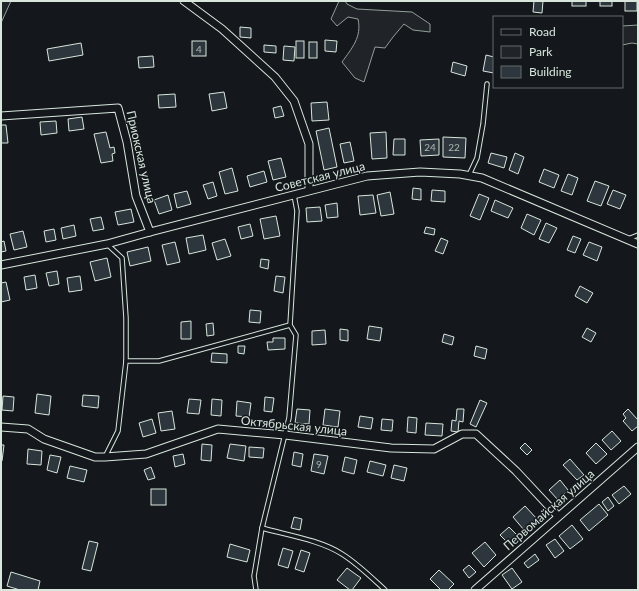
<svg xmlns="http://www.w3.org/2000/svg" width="639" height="591" font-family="Lato,sans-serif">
<rect width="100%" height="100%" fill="#14181c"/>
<g fill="#202428" stroke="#939e99">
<polygon points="1,1 11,1 1,23"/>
<path d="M339,1H345L347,4L357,9L412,12L430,24V32L413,30L404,24L393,37L385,48L375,47L364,82L355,78L342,62C352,48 362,37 358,19L348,17L337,26L331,19Z"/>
<polygon points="638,25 638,44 632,43 622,45 622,26"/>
</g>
<g fill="#2c363c" stroke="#d8e6dc">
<polygon points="534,1 543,1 542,13 533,12"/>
<rect x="572" y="1" width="14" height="5"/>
<rect x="600" y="1" width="12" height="5"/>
<rect x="625" y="1" width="12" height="10"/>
<polygon points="240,27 251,28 251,38 240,37"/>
<polygon points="325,40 337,41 336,52 325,51"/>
<rect x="192" y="41" width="14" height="15"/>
<rect x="296" y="41" width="8" height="17"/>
<rect x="309" y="42" width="8" height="16"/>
<polygon points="81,43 83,55 49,61 47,49"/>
<polygon points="264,45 276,46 276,53 264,52"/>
<polygon points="284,46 295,47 294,61 283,60"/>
<polygon points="486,55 494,57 494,73 483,71"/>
<polygon points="153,56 154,67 139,68 138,57"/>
<polygon points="453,62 467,66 465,76 451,72"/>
<polygon points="224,92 227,108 212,111 209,94"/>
<polygon points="175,94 176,107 159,108 158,95"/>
<polygon points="327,102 329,120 312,121 311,103"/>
<polygon points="281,106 284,116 275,118 273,108"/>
<polygon points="82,117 84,129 69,131 68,119"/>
<polygon points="56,121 57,133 41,135 40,122"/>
<polygon points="1,125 6,125 8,143 1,143"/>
<polygon points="329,128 337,167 324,170 316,131"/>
<polygon points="106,132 110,148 114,147 115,153 112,154 113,161 101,163 94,134"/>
<polygon points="386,132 387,158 372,159 370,133"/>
<polygon points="443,137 466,138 465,158 443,157"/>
<polygon points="394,139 405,139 405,155 393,155"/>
<polygon points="439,139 439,155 421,156 420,140"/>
<polygon points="350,142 354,161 344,163 340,144"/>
<polygon points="491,153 507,157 504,168 488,163"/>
<polygon points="515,153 524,157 518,174 509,170"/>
<polygon points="281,158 286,177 273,180 268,161"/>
<polygon points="232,168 238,191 225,194 219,172"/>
<polygon points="544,169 559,175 554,188 539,182"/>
<polygon points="264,171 267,182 250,187 247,176"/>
<polygon points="568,174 578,178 572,195 561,191"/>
<polygon points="595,181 609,186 601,206 587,201"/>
<polygon points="213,182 217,196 208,199 203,185"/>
<polygon points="413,188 421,189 421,200 412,199"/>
<polygon points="432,190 445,191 445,202 431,201"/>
<polygon points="613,190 626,195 620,209 607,204"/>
<polygon points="187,191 191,204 177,208 174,194"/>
<polygon points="390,192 394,214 381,216 377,195"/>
<polygon points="479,194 489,198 480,220 470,216"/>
<polygon points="168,195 172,210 159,214 154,200"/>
<polygon points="373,195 376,213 360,215 358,196"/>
<polygon points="495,200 513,208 508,218 491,211"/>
<polygon points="337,203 338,217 327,218 325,205"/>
<polygon points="320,207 322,221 307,222 306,208"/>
<polygon points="131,209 134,222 118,225 115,212"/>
<polygon points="527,214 541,220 534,235 521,228"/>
<polygon points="276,216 280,236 264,239 260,219"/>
<polygon points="101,217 104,229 93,231 90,219"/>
<polygon points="546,223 557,228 549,243 539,239"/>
<polygon points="250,224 253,236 241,239 238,227"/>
<polygon points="74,225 76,236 63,239 61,228"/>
<polygon points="426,227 435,229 434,235 424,233"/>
<polygon points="54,229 56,240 46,242 44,231"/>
<polygon points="23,231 27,247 14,250 10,234"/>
<polygon points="203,235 206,250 189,254 186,238"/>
<polygon points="573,236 581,239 575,253 567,250"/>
<polygon points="441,238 448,241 443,254 435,251"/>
<polygon points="225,239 231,256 217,260 212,243"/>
<polygon points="4,241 6,251 1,252 1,242"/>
<polygon points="175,242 180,262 167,265 162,245"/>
<polygon points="589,242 602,247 597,261 583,255"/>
<polygon points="148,247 151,261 130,266 127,252"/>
<polygon points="107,258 111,277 95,281 90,262"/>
<polygon points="261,259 269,260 268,269 260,267"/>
<polygon points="57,271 59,284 49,286 46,273"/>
<polygon points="35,275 37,288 26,290 24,277"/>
<polygon points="80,276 82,290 69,292 67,278"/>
<polygon points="276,276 285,277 283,293 274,291"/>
<polygon points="6,282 10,300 1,302 1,283"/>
<polygon points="580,286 593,293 587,303 575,296"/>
<polygon points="250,310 261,311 260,323 249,322"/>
<polygon points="191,321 191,339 181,339 181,322"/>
<polygon points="213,323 214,335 207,336 206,324"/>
<polygon points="369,326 382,328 380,341 367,339"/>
<polygon points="587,328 596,333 591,342 582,337"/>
<polygon points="340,329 348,330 348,341 340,340"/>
<polygon points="325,330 326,344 312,345 312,331"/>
<polygon points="444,334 454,337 452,345 442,342"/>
<polygon points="273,338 285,338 285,349 268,350 267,342 273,342"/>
<polygon points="238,346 245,346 244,354 238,353"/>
<polygon points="476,346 487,349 485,359 474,356"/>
<polygon points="212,353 227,354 227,363 211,362"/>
<polygon points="37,394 51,396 49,415 35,413"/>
<polygon points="83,395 99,396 98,408 82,406"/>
<polygon points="3,396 14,397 13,411 2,410"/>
<polygon points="265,397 274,398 272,412 264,411"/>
<polygon points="189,399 201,400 199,414 187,413"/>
<polygon points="212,399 222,400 221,416 211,415"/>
<polygon points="480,400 487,403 476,427 470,424"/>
<polygon points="237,401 251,403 249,417 236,416"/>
<polygon points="297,409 310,410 309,424 295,423"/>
<polygon points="325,409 340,411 338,427 323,425"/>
<polygon points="457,409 464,409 463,422 459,421 458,432 451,431 452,420 456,421"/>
<polygon points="628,409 638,420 638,426 632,431 623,421 626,418 623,414"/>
<polygon points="172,411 175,429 161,431 158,413"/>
<polygon points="360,416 373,418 371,429 358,427"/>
<polygon points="408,417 417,418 416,433 407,432"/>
<polygon points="152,419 156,433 143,437 139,423"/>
<polygon points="382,419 393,420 392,431 381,430"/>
<polygon points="426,423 443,424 442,436 425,435"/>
<polygon points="612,431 621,441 611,450 602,440"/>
<polygon points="525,443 532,450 527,455 520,448"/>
<polygon points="596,443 607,454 596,464 586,453"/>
<polygon points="202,444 212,445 211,461 201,460"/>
<polygon points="230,444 246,446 244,461 227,458"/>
<polygon points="1,445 4,445 2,461 1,461"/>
<polygon points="249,447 264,448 263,458 249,457"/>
<polygon points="28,449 42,451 41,465 27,464"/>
<polygon points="294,452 303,454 301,467 292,465"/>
<polygon points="183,454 185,464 175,467 173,456"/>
<polygon points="314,454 328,456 324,474 311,471"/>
<polygon points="50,455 61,457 57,473 47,470"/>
<polygon points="345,457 357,460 354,474 342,471"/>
<polygon points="570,459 584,475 577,480 563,465"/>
<polygon points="370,461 386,465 383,476 367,472"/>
<polygon points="394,465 407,468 404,481 391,478"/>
<polygon points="70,466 87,470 84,482 67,478"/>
<polygon points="151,467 155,478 148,480 144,470"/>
<polygon points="560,480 568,490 558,500 549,490"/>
<polygon points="624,486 631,494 619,504 612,495"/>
<rect x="151" y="489" width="15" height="16"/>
<polygon points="608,497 614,506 608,511 602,502"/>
<polygon points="599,504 608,515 589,531 580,520"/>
<polygon points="525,506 537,519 524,530 513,517"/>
<polygon points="294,517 302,519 300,530 291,528"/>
<polygon points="572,525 583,539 570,549 559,536"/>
<polygon points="509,527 518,536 509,544 500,535"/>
<polygon points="555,539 564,551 555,558 546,545"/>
<polygon points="89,541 98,543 91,571 82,569"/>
<polygon points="485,542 496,555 484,567 472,553"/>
<polygon points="230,544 250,550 247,562 227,557"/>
<polygon points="283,548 293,551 288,568 278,565"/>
<polygon points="301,550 310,553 304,572 295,569"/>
<polygon points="535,554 539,560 528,568 524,563"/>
<polygon points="469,565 476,572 469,578 463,570"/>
<polygon points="347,568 361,578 352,590 350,590 337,580"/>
<polygon points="512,568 522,582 512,589 502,575"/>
<polygon points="439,570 454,584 448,590 441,590 430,579"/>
<polygon points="11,572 40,581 38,590 20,590 7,586"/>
</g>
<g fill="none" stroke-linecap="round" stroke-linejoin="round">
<defs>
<g id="service">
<polyline points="469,175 477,158 483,124 487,84"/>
<polyline points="628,239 638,235"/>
<polyline points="126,361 159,361 290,325"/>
<polyline points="105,457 118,431 126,361 126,318 122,258 108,245"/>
<path d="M262,528C287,535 320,540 342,554C358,564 371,577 385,590"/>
<polyline points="256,590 254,576 262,528 289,418 296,335 290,325 297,211 294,195"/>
</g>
<g id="minor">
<polyline points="184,1 222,29 275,77 294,101 309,144 309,190"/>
<polyline points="1,116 118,108 127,142 136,196 150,232"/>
<polyline points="1,265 107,244 150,232 367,176 420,172 460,174 482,178 638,244"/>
<polyline points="1,427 28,429 44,439 95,457 105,457 146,454 218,429 285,435 391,448 434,449 462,434 476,434 516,471 558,516"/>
<polyline points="475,590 638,447"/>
</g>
</defs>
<use href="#service" stroke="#d8e6dc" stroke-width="5.5"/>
<use href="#minor" stroke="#d8e6dc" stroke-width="9"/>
<use href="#service" stroke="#14181c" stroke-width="3.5"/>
<use href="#minor" stroke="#14181c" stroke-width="7"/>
</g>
<g text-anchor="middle" stroke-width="3" stroke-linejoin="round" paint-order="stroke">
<g font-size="10" fill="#adbab4">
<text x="199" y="53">4</text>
<text x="430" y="151">24</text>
<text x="454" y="151">22</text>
<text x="319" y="468">9</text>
</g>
<g font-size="12" fill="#d8e6dc" stroke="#14181c">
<text transform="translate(141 157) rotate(77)" y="4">Приокская улица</text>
<text transform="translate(320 177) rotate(-14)" y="4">Советская улица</text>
<text transform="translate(294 426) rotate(6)" y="4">Октябрьская улица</text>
<text transform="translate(549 510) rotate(-41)" y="4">Первомайская улица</text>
</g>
</g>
<rect width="639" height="591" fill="none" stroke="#d8e6dc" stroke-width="4"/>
<rect x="493" y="16" width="130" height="72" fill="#14181c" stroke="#626a69"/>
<rect x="501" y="29" width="20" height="6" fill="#14181c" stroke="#626a69"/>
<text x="529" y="36" font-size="12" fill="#d8e6dc">Road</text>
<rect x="501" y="46" width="20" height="12" fill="#202428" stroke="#626a69"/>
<text x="529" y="56" font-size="12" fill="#d8e6dc">Park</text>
<rect x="501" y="66" width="20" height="12" fill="#2c363c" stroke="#626a69"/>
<text x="529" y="76" font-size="12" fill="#d8e6dc">Building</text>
</svg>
